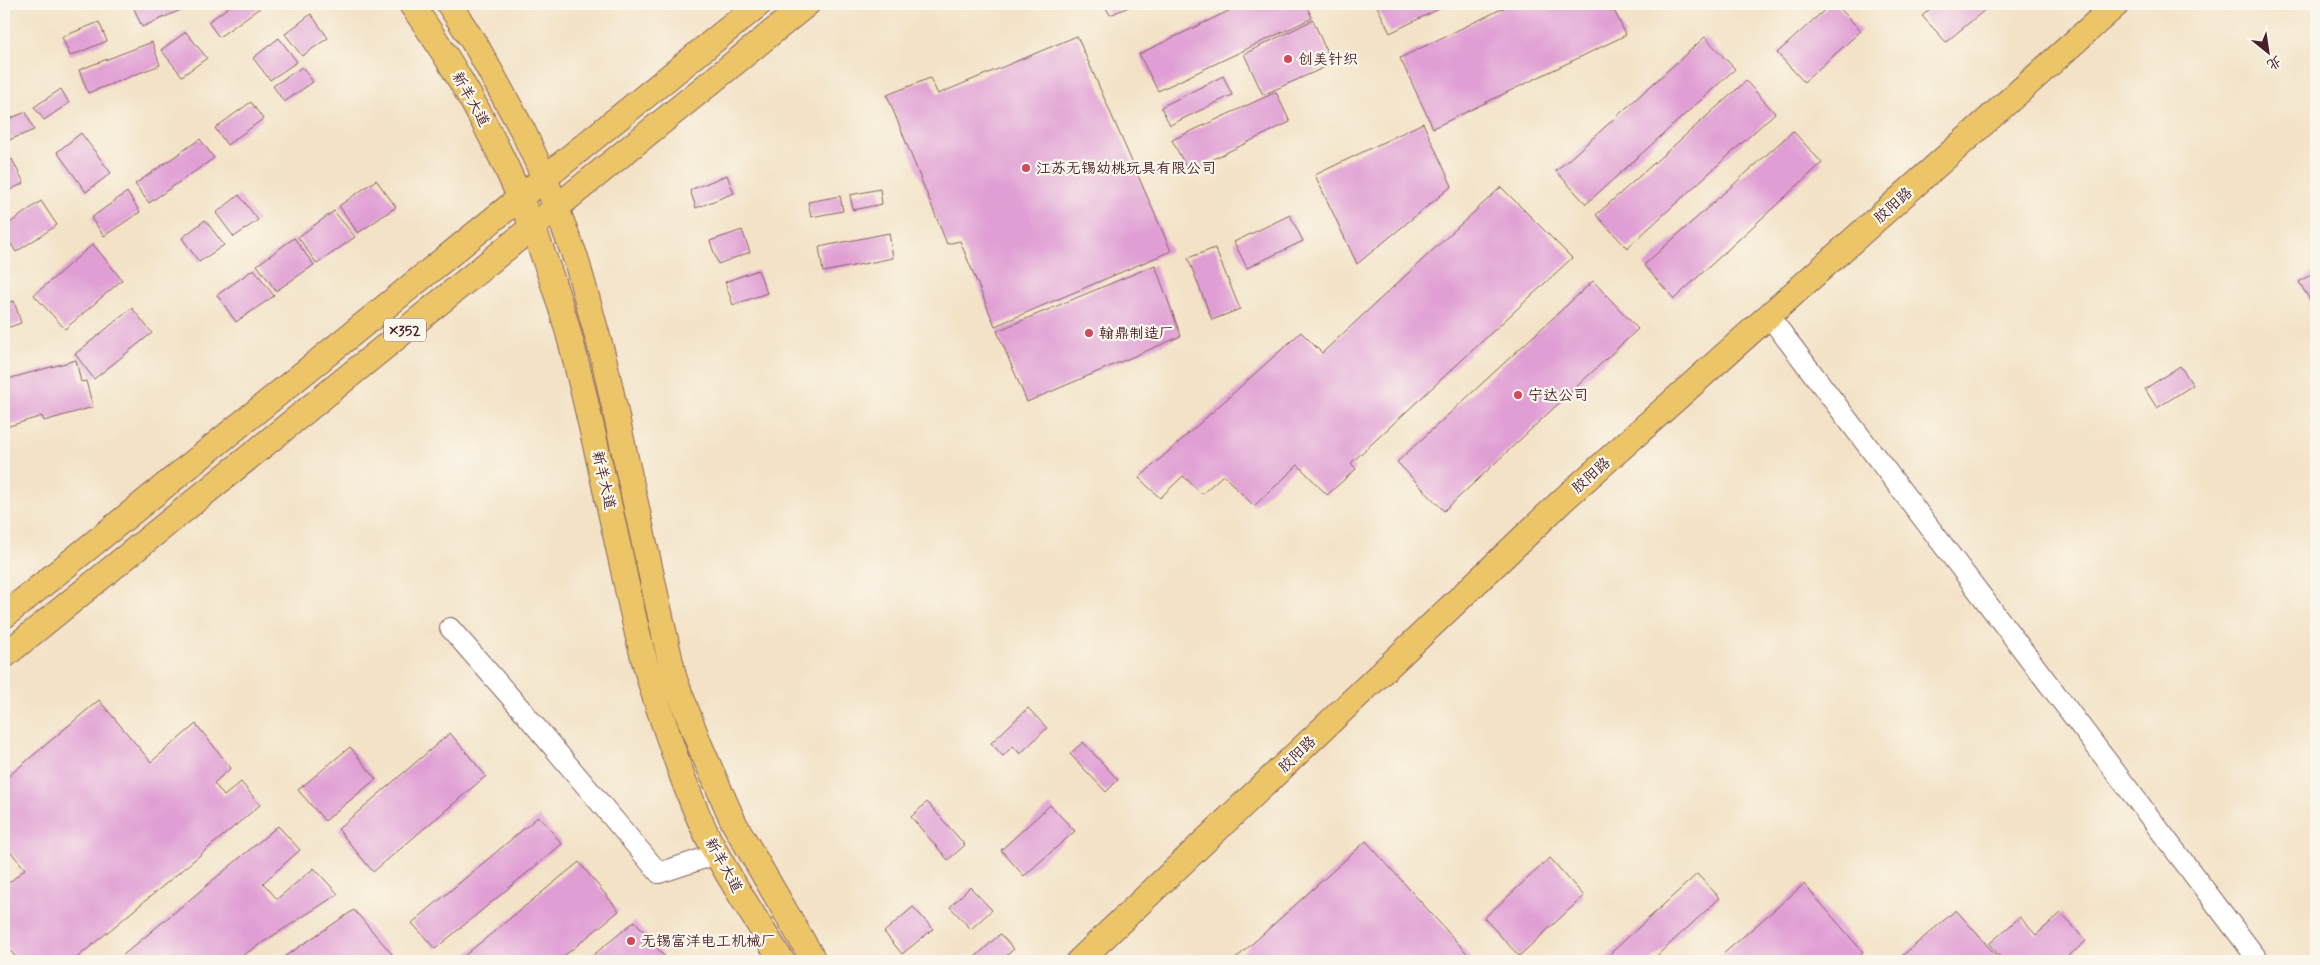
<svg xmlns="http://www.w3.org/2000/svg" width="2320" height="965" font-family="Mynerve,'LXGW WenKai TC',sans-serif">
<rect width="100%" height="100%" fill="#fbf7ec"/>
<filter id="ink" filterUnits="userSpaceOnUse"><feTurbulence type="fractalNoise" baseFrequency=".02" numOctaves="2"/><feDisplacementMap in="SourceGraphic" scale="10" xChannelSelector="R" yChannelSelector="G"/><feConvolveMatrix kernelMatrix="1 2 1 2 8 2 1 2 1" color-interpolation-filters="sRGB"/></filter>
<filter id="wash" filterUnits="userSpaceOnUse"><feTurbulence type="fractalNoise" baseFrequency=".0096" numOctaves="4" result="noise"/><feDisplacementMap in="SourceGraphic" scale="20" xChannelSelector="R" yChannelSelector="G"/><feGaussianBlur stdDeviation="1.12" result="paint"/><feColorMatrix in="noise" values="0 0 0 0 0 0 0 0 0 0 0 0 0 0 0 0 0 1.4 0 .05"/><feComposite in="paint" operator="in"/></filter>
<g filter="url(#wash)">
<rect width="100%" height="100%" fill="#f3e2c6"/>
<g id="blocks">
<g fill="#e09fd4">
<polygon points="132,4 181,4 183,9 142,27"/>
<polygon points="233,4 258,4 261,7 219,37 208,22"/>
<polygon points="1104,4 1136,4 1110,15"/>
<polygon points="1243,4 1306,4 1312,18 1158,91 1139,54"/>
<polygon points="1376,4 1449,4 1390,33"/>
<polygon points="1512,4 1611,4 1626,35 1433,128 1400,58"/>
<polygon points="1831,4 1836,4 1861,31 1804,82 1777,53"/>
<polygon points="1936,4 1992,4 1946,42 1922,16"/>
<polygon points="311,14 328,38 302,56 285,34"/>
<polygon points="1313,20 1332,64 1263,95 1244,54"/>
<polygon points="99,22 107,41 70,56 62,37"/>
<polygon points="186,32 207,58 182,76 161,50"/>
<polygon points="1077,36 1171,251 995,326 960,241 947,244 887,95 930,78 938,94"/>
<polygon points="1705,37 1735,69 1586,204 1556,171"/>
<polygon points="279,38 297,62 270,80 253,58"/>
<polygon points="152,42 160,65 88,93 79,70"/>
<polygon points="302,67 313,82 284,102 273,86"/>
<polygon points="1223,76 1232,95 1170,125 1161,107"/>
<polygon points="1746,81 1775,113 1627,248 1596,215"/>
<polygon points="61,89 69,103 44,120 34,107"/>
<polygon points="1276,92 1290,122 1188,171 1172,140"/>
<polygon points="251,102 263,119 227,145 215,128"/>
<polygon points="26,112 34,130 4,142 4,121"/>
<polygon points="1423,123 1452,186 1357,264 1315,175"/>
<polygon points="1793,131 1822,163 1674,299 1644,265"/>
<polygon points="81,133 111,173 86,192 57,152"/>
<polygon points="200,139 214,158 149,203 135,184"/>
<polygon points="12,159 24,183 4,193 4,163"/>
<polygon points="727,175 734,193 696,208 690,190"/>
<polygon points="376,180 396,207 358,233 339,206"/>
<polygon points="1501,187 1572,258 1351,463 1356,469 1327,495 1298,465 1254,506 1223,475 1202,494 1183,476 1160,498 1139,478 1301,332 1322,353"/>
<polygon points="880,189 882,204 853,210 850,195"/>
<polygon points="127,192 140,212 104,236 91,218"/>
<polygon points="239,195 258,220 234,237 216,213"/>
<polygon points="840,196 843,211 811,217 808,202"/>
<polygon points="41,201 57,225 16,252 4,233 4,227"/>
<polygon points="334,211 355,237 317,264 298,237"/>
<polygon points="1290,215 1303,241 1247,268 1234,242"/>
<polygon points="205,220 224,245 199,262 182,238"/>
<polygon points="742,230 750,252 718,264 710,241"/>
<polygon points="889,233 893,258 823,272 819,247"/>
<polygon points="294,238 314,265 276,291 257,265"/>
<polygon points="93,244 122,280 65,329 34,295"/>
<polygon points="1215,248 1240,309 1212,320 1188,258"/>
<polygon points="1155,265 1181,336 1027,402 997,331"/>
<polygon points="254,269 274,296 236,322 217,295"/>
<polygon points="758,270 767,293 733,305 725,282"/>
<polygon points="2316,271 2316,310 2299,282"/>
<polygon points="1593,281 1638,329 1444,511 1397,462"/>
<polygon points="14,301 21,323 4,329 4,304"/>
<polygon points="132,308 152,333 94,379 75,354"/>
<polygon points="76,360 81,382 86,381 93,407 44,421 42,416 6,427 4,417 4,380"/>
<polygon points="2180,366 2193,385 2157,408 2145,389"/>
<polygon points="99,700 151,762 196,724 231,768 214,783 224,796 241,782 260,805 73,961 19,961 4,943 4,887 25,869 4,844 4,780"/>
<polygon points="1028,708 1047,728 1020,754 1013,746 1003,756 991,743"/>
<polygon points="450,733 486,776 373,872 338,829"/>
<polygon points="1083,742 1118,780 1106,792 1070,754"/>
<polygon points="350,747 376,779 325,821 298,790"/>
<polygon points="927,802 965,845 948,860 911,817"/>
<polygon points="1050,805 1075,831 1024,876 1001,850"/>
<polygon points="539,816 562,844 435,949 412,923"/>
<polygon points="278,826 300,850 263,883 277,899 314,868 338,894 234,961 116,961"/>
<polygon points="1366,841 1474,961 1233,961"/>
<polygon points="1550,858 1584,896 1519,956 1484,918"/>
<polygon points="579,862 619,911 558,961 458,961"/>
<polygon points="1697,874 1720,898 1651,961 1602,961"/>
<polygon points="1804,884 1863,952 1853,961 1715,961"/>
<polygon points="970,887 992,910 971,929 950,907"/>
<polygon points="913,907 933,929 902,954 884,932"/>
<polygon points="354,910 398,961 278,961"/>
<polygon points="1956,910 2001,961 1896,961"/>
<polygon points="2061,913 2086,941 2063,961 2004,961 1989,944 2020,917 2036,935"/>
<polygon points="635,921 668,961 586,961"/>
<polygon points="1000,934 1014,949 1000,961 971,961"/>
</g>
</g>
</g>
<g filter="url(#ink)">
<use href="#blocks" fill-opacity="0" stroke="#856361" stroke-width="1"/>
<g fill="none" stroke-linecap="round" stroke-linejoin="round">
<defs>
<g id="minor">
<polyline points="1769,316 2259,961"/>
<polyline points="450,628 521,709 659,873 717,854"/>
</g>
<g id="major">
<path d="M411,4C482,103 541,228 572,346C590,416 605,488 621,559C632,611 643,664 661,715C677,762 693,811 717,855C737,891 760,926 782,961"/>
<polyline points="449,4 478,49 523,131 545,179 576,259 604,360 674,678 700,746 734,823 814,961"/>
<polyline points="4,616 759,4"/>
<polyline points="4,656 807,4"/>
<polyline points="1079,961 1564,499 2117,4"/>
</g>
</defs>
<use href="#minor" stroke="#856361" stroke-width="22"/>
<use href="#major" stroke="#856361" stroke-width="27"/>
<use href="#minor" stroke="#fff" stroke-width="20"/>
<use href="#major" stroke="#edc569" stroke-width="25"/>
</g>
</g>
<g fill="#d1495b" stroke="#fbf7ec" stroke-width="2">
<circle cx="1288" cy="59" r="5"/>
<circle cx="1026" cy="168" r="5"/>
<circle cx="1089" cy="333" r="5"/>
<circle cx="1518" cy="395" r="5"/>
<circle cx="631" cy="941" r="5"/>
</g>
<g text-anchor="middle" stroke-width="4.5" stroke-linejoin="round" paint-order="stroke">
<rect fill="#fbf7ec" stroke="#7f6065" stroke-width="1" x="384" y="318.5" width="42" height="23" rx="4"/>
<g font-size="14" font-weight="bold" fill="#4a1f2b">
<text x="405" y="335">X352</text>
</g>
<g font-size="15" fill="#4a1f2b" stroke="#fbf7ec" text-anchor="start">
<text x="1298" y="64">创美针织</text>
<text x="1036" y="173">江苏无锡幼桃玩具有限公司</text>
<text x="1099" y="338">翰鼎制造厂</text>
<text x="1528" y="400">宁达公司</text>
<text x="641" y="946">无锡富洋电工机械厂</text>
</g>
<g font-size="15" fill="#4a1f2b" stroke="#fbf7ec">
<text transform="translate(471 99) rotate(61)" y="5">新羊大道</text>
<text transform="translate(1893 205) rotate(-42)" y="5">胶阳路</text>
<text transform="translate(1591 475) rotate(-42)" y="5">胶阳路</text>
<text transform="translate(604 480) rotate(77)" y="5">新羊大道</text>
<text transform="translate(1297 754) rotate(-44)" y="5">胶阳路</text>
<text transform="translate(724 865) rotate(61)" y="5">新羊大道</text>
</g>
</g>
<rect width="2320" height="965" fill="none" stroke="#fbf7ec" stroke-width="20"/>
<g transform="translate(2268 52) rotate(150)" stroke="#fbf7ec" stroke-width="4" paint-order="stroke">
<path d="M0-4L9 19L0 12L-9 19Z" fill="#4a1f2b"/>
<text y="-8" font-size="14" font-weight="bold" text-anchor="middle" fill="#4a1f2b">北</text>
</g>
</svg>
